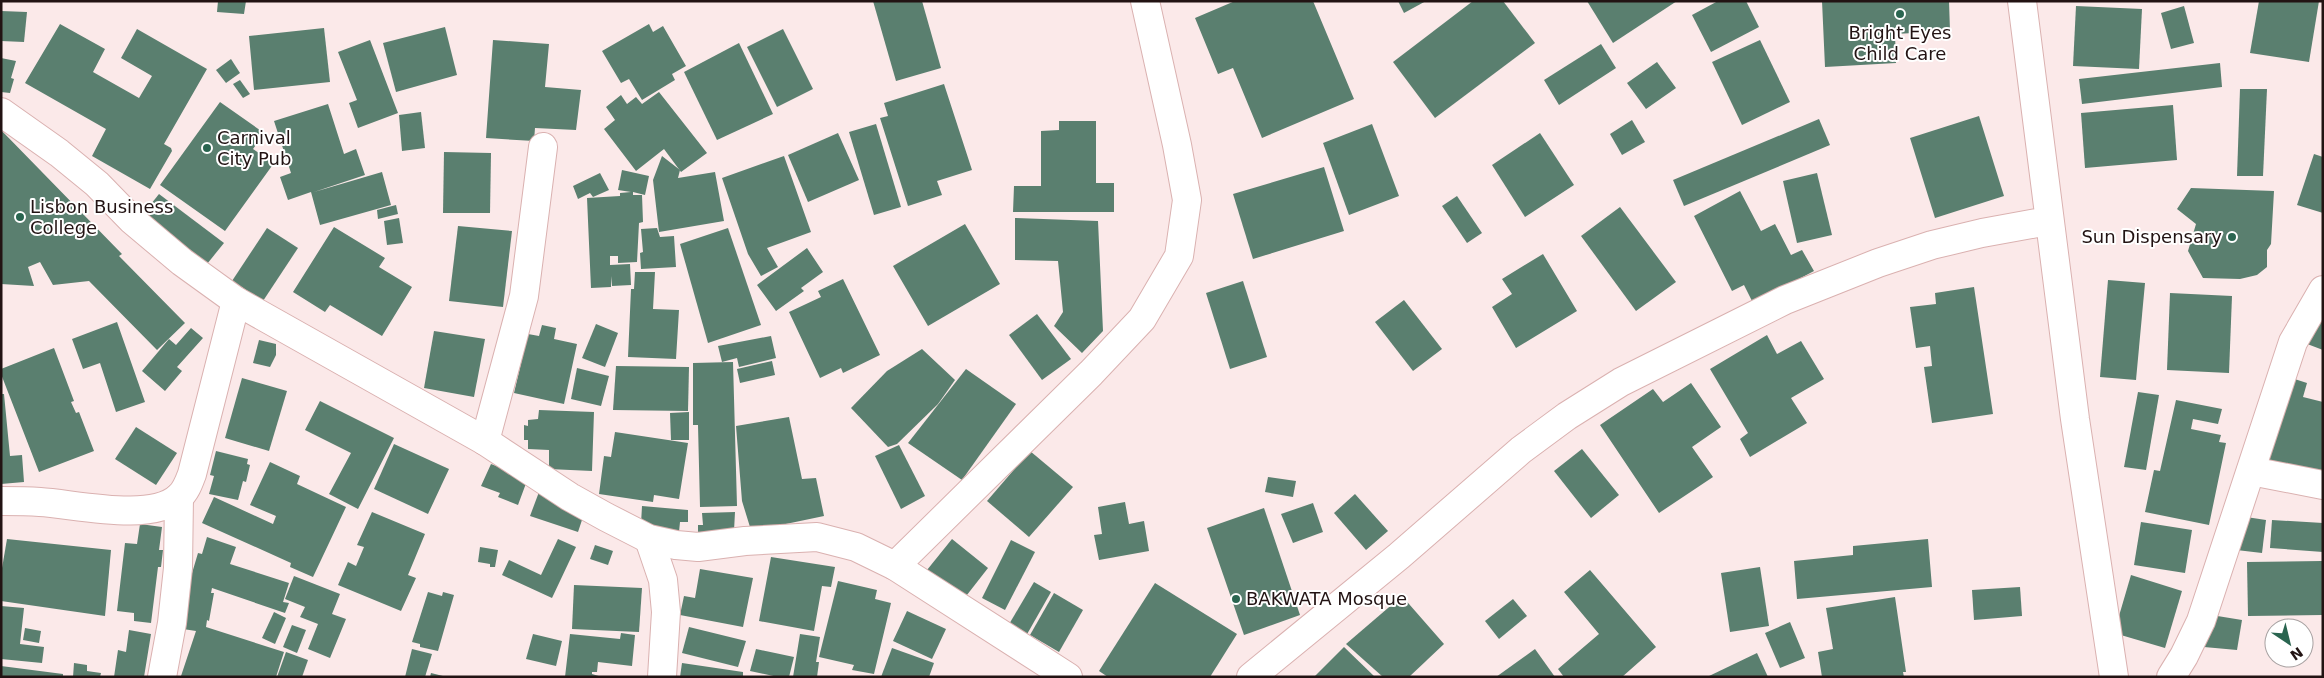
<svg xmlns="http://www.w3.org/2000/svg" width="2324" height="678" font-family="'DejaVu Sans',sans-serif">
<rect width="100%" height="100%" fill="#fbe9e9"/>
<g fill="#5a7f6f">
<polygon points="218,1 246,1 244,14 217,12"/>
<polygon points="873,1 922,1 941,68 896,81"/>
<polygon points="1235,1 1313,1 1354,99 1262,138 1233,68 1218,74 1195,18"/>
<polygon points="1398,1 1426,1 1404,13"/>
<polygon points="1473,1 1503,1 1535,43 1435,118 1393,62"/>
<polygon points="1587,1 1677,1 1613,43"/>
<polygon points="1718,1 1746,1 1759,27 1711,52 1692,15"/>
<polygon points="1822,1 1949,1 1950,31 1895,34 1896,63 1825,67"/>
<polygon points="2259,1 2319,1 2309,62 2250,53"/>
<polygon points="2076,6 2142,9 2139,69 2073,66"/>
<polygon points="2184,6 2194,43 2171,49 2161,13"/>
<polygon points="1,11 27,12 24,42 1,41"/>
<polygon points="60,24 105,49 93,72 139,98 152,76 121,58 137,29 207,69 164,144 171,148 172,151 150,189 92,156 106,129 25,83"/>
<polygon points="649,24 653,32 663,26 686,66 672,74 675,80 642,100 629,79 621,83 602,51"/>
<polygon points="445,27 457,75 396,92 383,43"/>
<polygon points="324,28 330,82 254,90 249,36"/>
<polygon points="783,29 813,89 777,107 747,47"/>
<polygon points="370,40 398,113 358,128 349,103 357,100 338,52"/>
<polygon points="493,40 549,44 545,87 581,90 576,130 535,128 534,141 486,138"/>
<polygon points="1760,40 1790,102 1742,125 1712,62"/>
<polygon points="739,43 773,114 717,140 684,72"/>
<polygon points="1601,44 1616,68 1559,105 1544,80"/>
<polygon points="1,58 16,61 11,78 14,79 10,93 1,92"/>
<polygon points="231,59 240,73 226,83 216,70"/>
<polygon points="1657,62 1676,88 1646,109 1627,83"/>
<polygon points="2220,63 2222,87 2082,104 2079,79"/>
<polygon points="240,80 250,94 243,98 233,84"/>
<polygon points="944,84 972,170 937,181 942,195 908,206 880,118 888,116 884,103"/>
<polygon points="2240,89 2267,89 2263,176 2237,176"/>
<polygon points="659,92 707,153 681,172 664,149 636,171 604,129 615,120 606,107 621,95 627,104 636,97 642,104"/>
<polygon points="220,102 264,133 253,149 274,163 225,231 160,185"/>
<polygon points="328,104 344,154 356,149 365,175 314,192 382,172 391,205 320,225 311,192 288,200 280,177 291,173 274,121"/>
<polygon points="2173,105 2177,160 2085,168 2081,113"/>
<polygon points="421,112 425,148 402,151 399,115"/>
<polygon points="1979,116 2004,196 1935,218 1910,138"/>
<polygon points="1819,119 1830,145 1684,206 1673,180"/>
<polygon points="1632,120 1645,142 1622,155 1610,134"/>
<polygon points="1059,121 1096,121 1096,183 1114,183 1114,212 1013,212 1014,186 1041,186 1041,131 1059,130"/>
<polygon points="876,124 901,207 874,215 849,132"/>
<polygon points="1372,124 1399,196 1349,215 1323,143"/>
<polygon points="1,130 122,254 119,256 185,323 157,350 89,281 53,285 40,262 28,267 34,286 1,284"/>
<polygon points="838,133 859,180 808,202 788,155"/>
<polygon points="1540,133 1574,185 1525,217 1492,165"/>
<polygon points="444,152 491,153 490,213 443,213"/>
<polygon points="2314,154 2323,157 2323,213 2297,205"/>
<polygon points="662,156 680,170 678,178 715,172 724,221 659,232 653,180"/>
<polygon points="784,156 811,232 767,248 778,267 761,276 748,254 722,178"/>
<polygon points="1324,167 1344,231 1253,259 1233,194"/>
<polygon points="622,170 649,176 645,195 633,192 633,195 642,195 643,222 639,223 637,262 618,263 618,256 610,256 610,265 630,264 631,285 612,286 611,276 611,287 591,288 587,198 620,196 620,193 631,192 618,190"/>
<polygon points="600,173 609,190 593,197 590,193 578,199 573,186"/>
<polygon points="1817,173 1832,235 1797,243 1783,181"/>
<polygon points="2191,188 2274,191 2271,244 2267,250 2267,267 2257,275 2240,279 2203,278 2188,251 2196,224 2177,209"/>
<polygon points="1740,191 1761,231 1775,224 1791,255 1802,250 1814,271 1753,303 1744,285 1732,291 1694,216"/>
<polygon points="159,194 224,243 207,264 143,214"/>
<polygon points="1457,196 1482,233 1467,243 1442,206"/>
<polygon points="396,205 398,214 378,219 377,210"/>
<polygon points="1620,207 1676,282 1636,311 1581,236"/>
<polygon points="399,218 403,243 387,245 384,221"/>
<polygon points="1015,218 1098,221 1103,331 1082,353 1054,326 1063,312 1058,261 1015,260"/>
<polygon points="965,224 1000,284 928,326 893,266"/>
<polygon points="458,226 512,231 503,307 449,301"/>
<polygon points="334,227 385,258 379,267 412,287 382,336 330,305 325,312 293,292"/>
<polygon points="267,228 298,248 263,301 232,281"/>
<polygon points="657,228 660,237 674,236 676,267 641,269 640,253 643,252 641,229"/>
<polygon points="728,228 761,325 708,343 680,244"/>
<polygon points="807,248 823,272 801,288 804,291 776,311 757,285"/>
<polygon points="1543,254 1577,311 1516,348 1492,307 1512,294 1502,279"/>
<polygon points="635,272 655,272 653,309 679,310 676,359 628,357 631,289 634,289"/>
<polygon points="843,279 880,355 843,373 841,368 820,378 789,312 821,297 818,291"/>
<polygon points="2108,280 2145,283 2136,380 2100,377"/>
<polygon points="1243,281 1267,357 1230,369 1206,293"/>
<polygon points="1974,287 1993,414 1932,423 1924,367 1932,366 1930,346 1916,348 1910,307 1936,304 1935,293"/>
<polygon points="2170,293 2232,296 2229,373 2167,370"/>
<polygon points="1404,300 1442,349 1413,371 1375,322"/>
<polygon points="1037,314 1071,359 1042,380 1009,335"/>
<polygon points="2312,318 2323,322 2323,350 2302,342"/>
<polygon points="117,322 145,402 116,412 100,363 83,369 72,339"/>
<polygon points="596,324 618,333 605,367 582,358"/>
<polygon points="542,325 556,328 554,339 577,344 564,404 514,393 528,334 539,336"/>
<polygon points="191,328 203,338 177,367 182,371 165,391 142,371 169,339 176,345"/>
<polygon points="434,331 485,339 474,397 424,388"/>
<polygon points="1767,335 1777,354 1801,341 1824,379 1791,398 1807,423 1750,457 1740,439 1748,433 1710,369"/>
<polygon points="771,336 776,358 739,367 737,358 722,362 718,346"/>
<polygon points="259,340 276,344 276,355 270,367 253,363"/>
<polygon points="54,348 74,401 71,402 76,413 79,412 94,451 39,472 1,374 1,369"/>
<polygon points="922,349 955,380 938,404 897,444 888,447 851,408 887,371"/>
<polygon points="772,361 775,375 740,383 737,369"/>
<polygon points="733,362 737,506 700,507 698,425 693,425 693,363"/>
<polygon points="616,366 689,367 688,411 613,410"/>
<polygon points="577,368 609,376 601,406 571,399"/>
<polygon points="966,369 1016,404 962,480 908,443"/>
<polygon points="2282,375 2307,383 2303,397 2323,402 2323,474 2255,469"/>
<polygon points="242,378 287,391 269,451 225,438"/>
<polygon points="1691,383 1721,427 1692,447 1713,477 1659,513 1600,425 1653,389 1663,402"/>
<polygon points="2138,392 2159,395 2146,470 2124,467"/>
<polygon points="1,394 4,394 10,456 22,455 24,482 1,484"/>
<polygon points="2176,400 2222,409 2218,424 2193,419 2191,429 2221,435 2219,442 2226,443 2209,525 2145,512 2154,470 2160,471"/>
<polygon points="320,401 394,438 358,509 329,494 351,453 305,430"/>
<polygon points="539,410 594,412 592,471 549,469 549,450 528,449 528,440 524,440 524,425 528,426 528,420 538,419"/>
<polygon points="689,412 689,440 671,440 670,413"/>
<polygon points="789,417 802,479 816,478 824,516 781,525 750,527 742,501 736,426"/>
<polygon points="136,427 177,453 156,485 115,459"/>
<polygon points="615,432 688,443 679,499 654,495 653,502 599,494 604,456 611,457"/>
<polygon points="394,444 449,469 428,514 374,489"/>
<polygon points="899,445 925,496 901,509 875,456"/>
<polygon points="1582,449 1619,495 1591,518 1554,471"/>
<polygon points="216,451 248,459 247,464 250,465 246,482 243,481 238,500 209,494 214,476 210,475"/>
<polygon points="1030,451 1073,487 1029,537 987,501"/>
<polygon points="270,462 300,476 297,484 346,507 313,577 290,567 291,563 202,523 214,497 273,524 276,516 250,505"/>
<polygon points="491,464 528,478 518,505 498,497 500,493 481,486"/>
<polygon points="1268,477 1296,481 1293,497 1265,492"/>
<polygon points="539,492 586,508 578,532 530,516"/>
<polygon points="1355,494 1388,531 1366,550 1334,513"/>
<polygon points="1125,502 1129,524 1144,521 1149,551 1099,560 1094,535 1102,534 1098,507"/>
<polygon points="1313,503 1323,532 1293,543 1281,514"/>
<polygon points="642,506 688,510 688,522 680,522 679,532 641,524"/>
<polygon points="1264,508 1300,615 1244,635 1207,528"/>
<polygon points="372,512 425,534 408,575 416,578 401,611 338,585 348,562 356,566 364,547 357,545"/>
<polygon points="735,512 734,531 698,535 698,525 703,525 702,513"/>
<polygon points="2233,515 2266,520 2262,553 2228,549"/>
<polygon points="2272,520 2323,523 2323,552 2270,548"/>
<polygon points="2141,522 2192,530 2185,573 2134,565"/>
<polygon points="140,524 162,527 159,550 163,550 161,567 158,567 151,623 134,621 134,613 117,611 125,543 137,544"/>
<polygon points="207,537 236,547 230,564 289,583 283,602 289,603 285,613 212,588 211,593 214,593 209,621 207,620 206,627 284,652 276,677 181,676 196,631 183,629 190,580 198,553 202,554"/>
<polygon points="7,539 111,550 105,616 1,601 1,574"/>
<polygon points="558,539 576,547 552,598 502,575 509,560 541,575"/>
<polygon points="952,539 988,568 963,600 927,570"/>
<polygon points="1928,539 1932,587 1797,599 1794,561 1853,555 1853,546"/>
<polygon points="1011,540 1035,552 1005,610 982,598"/>
<polygon points="595,545 613,551 608,565 590,559"/>
<polygon points="480,547 498,550 495,567 490,567 490,564 478,562"/>
<polygon points="771,557 835,567 831,587 822,586 814,631 759,621"/>
<polygon points="2322,561 2322,615 2248,616 2247,562"/>
<polygon points="1760,567 1769,626 1730,632 1721,573"/>
<polygon points="700,569 753,578 743,627 680,615 684,596 695,598"/>
<polygon points="1590,570 1656,647 1622,677 1564,677 1558,669 1599,634 1564,592"/>
<polygon points="2131,575 2182,591 2165,648 2114,633"/>
<polygon points="294,576 340,594 332,614 346,619 330,658 308,649 318,624 300,617 305,607 285,599"/>
<polygon points="838,581 877,590 875,599 891,603 874,674 852,670 854,665 819,657"/>
<polygon points="1034,582 1051,592 1026,636 1008,626"/>
<polygon points="1155,583 1237,634 1210,677 1108,677 1099,671"/>
<polygon points="574,585 642,588 639,632 572,629"/>
<polygon points="2020,587 2022,616 1974,620 1972,590"/>
<polygon points="428,592 442,596 443,592 454,595 438,651 420,647 420,644 412,642"/>
<polygon points="1054,593 1083,610 1059,652 1030,635"/>
<polygon points="1402,596 1444,644 1409,677 1383,677 1346,644"/>
<polygon points="1895,597 1906,672 1903,672 1904,677 1822,677 1818,652 1833,649 1826,608"/>
<polygon points="1513,599 1527,616 1499,639 1485,621"/>
<polygon points="1,606 24,608 20,644 44,647 42,663 1,659"/>
<polygon points="907,611 946,629 932,659 893,641"/>
<polygon points="274,612 286,618 275,644 262,638"/>
<polygon points="2199,613 2242,620 2237,650 2193,646"/>
<polygon points="1790,622 1805,658 1780,668 1765,633"/>
<polygon points="292,625 306,630 297,653 283,647"/>
<polygon points="689,627 746,641 738,667 682,653"/>
<polygon points="25,628 41,631 39,643 23,640"/>
<polygon points="129,630 151,634 144,677 114,677 118,650 126,652"/>
<polygon points="621,633 635,635 632,666 598,662 597,672 592,672 592,674 602,677 565,677 570,634 620,639"/>
<polygon points="533,634 562,641 556,666 526,659"/>
<polygon points="800,634 820,637 816,662 819,662 817,677 793,677"/>
<polygon points="1344,647 1375,677 1314,677"/>
<polygon points="892,648 934,663 929,677 881,677"/>
<polygon points="412,649 432,654 425,677 405,677"/>
<polygon points="756,649 794,657 789,677 778,677 750,671"/>
<polygon points="1535,649 1555,677 1496,677"/>
<polygon points="286,652 308,660 302,677 277,677"/>
<polygon points="1757,653 1768,677 1707,677"/>
<polygon points="74,663 87,665 87,671 101,673 100,677 73,677"/>
<polygon points="682,663 743,672 743,677 680,677"/>
<polygon points="1,666 63,674 63,677 1,677"/>
<polygon points="431,673 443,676 443,677 430,677"/>
</g>
<g fill="none" stroke-linecap="round" stroke-linejoin="round">
<defs>
<g id="street">
<polyline points="2022,1 2075,419 2114,677"/>
<polyline points="1,112 59,153 97,184 132,220 182,262 236,301 485,441 570,497 606,517 649,539 676,545 698,547 745,541 817,537 856,547 895,566 1068,677"/>
<polyline points="485,441 524,296 543,147"/>
<polyline points="2251,471 2323,485"/>
<path d="M1,501C14,501 27,501 40,502C75,504 151,523 179,497C186,491 189,482 192,474L236,301"/>
<polyline points="649,539 663,580 666,612 662,677"/>
<polyline points="895,566 1091,373 1142,319 1179,256 1187,200 1177,145 1145,1"/>
<polyline points="162,677 172,623 178,568 179,497"/>
<polyline points="1251,677 1399,556 1521,450 1567,416 1621,382 1785,300 1878,263 1932,245 1982,233 2048,221"/>
<polyline points="2171,677 2184,656 2201,621 2293,342 2323,290"/>
</g>
</defs>
<use href="#street" stroke="#dab1b0" stroke-width="30"/>
<use href="#street" stroke="#fff" stroke-width="28"/>
</g>
<g fill="#2a6550" stroke="#fff" stroke-width="2">
<circle cx="1900" cy="14" r="5"/>
<circle cx="207" cy="148" r="5"/>
<circle cx="20" cy="217" r="5"/>
<circle cx="2232" cy="237" r="5"/>
<circle cx="1236" cy="599" r="5"/>
</g>
<g text-anchor="middle" stroke-width="4" stroke-linejoin="round" paint-order="stroke">
<g font-size="18" fill="#221313" stroke="#fff" text-anchor="start">
<text x="1900" y="39" text-anchor="middle">Bright Eyes<tspan x="1900" dy="21">Child Care</tspan></text>
<text x="217" y="144">Carnival<tspan x="217" dy="21">City Pub</tspan></text>
<text x="30" y="213">Lisbon Business<tspan x="30" dy="21">College</tspan></text>
<text x="2222" y="243" text-anchor="end">Sun Dispensary</text>
<text x="1246" y="605">BAKWATA Mosque</text>
</g>
</g>
<rect width="2324" height="678" fill="none" stroke="#221313" stroke-width="5"/>
<g transform="translate(2289 643) rotate(145)"><circle r="24" fill="#ffffff" stroke="#a7a1a1"/>
<path d="M0-4L9 19L0 12L-9 19Z" fill="#2a6550"/>
<text y="-8" font-size="14" font-weight="bold" text-anchor="middle" fill="#221313">N</text>
</g>
</svg>
